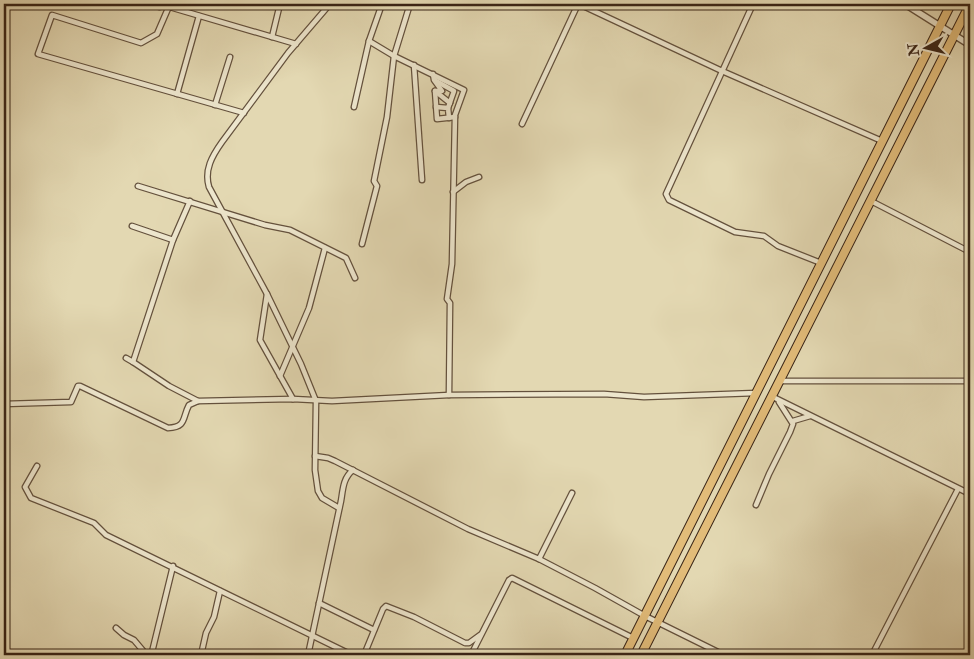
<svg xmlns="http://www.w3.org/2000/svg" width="974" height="659" font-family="'IM FELL Double Pica',serif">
<rect width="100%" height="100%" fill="#e3d8b2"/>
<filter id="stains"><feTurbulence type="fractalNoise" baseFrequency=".004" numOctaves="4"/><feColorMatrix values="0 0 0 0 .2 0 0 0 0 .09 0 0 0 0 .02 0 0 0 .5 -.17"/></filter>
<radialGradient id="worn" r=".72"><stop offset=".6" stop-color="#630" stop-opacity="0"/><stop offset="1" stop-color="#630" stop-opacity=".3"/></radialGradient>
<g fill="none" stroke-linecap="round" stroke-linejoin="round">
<defs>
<g id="minor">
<polyline points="149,4 160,7 170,4"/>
<polyline points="170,4 157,34 141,43 52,15 38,54 244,113"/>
<polyline points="171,4 173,8 296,44"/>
<polyline points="579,4 722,71 882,141"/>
<polyline points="753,4 666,194 669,200 735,232 764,236 778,246 821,263"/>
<polyline points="272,37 280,4"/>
<polyline points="369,41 394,56 464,90 455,115 452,264 447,299 450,303 449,395"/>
<polyline points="414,65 422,180"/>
<polyline points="433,74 434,80 442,91 435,91 437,119 455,117"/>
<polyline points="436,81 454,91 448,108"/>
<polyline points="435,91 450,103"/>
<polyline points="177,94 199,16"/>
<polyline points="215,105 230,57"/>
<polyline points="354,107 369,41 382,4"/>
<polyline points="436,107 448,108 449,118"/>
<polyline points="522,124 578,4"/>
<polyline points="138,186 265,225 290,230 346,258 355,278"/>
<polyline points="453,192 466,182 479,177"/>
<polyline points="190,201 173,240 133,362 169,386 198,401"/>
<polyline points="871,201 970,252"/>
<polyline points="132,226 173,240"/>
<polyline points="362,244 377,186 374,181 387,117 394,56 410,4"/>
<polyline points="267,294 301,364 316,401 315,470 318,491 322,498 339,508"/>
<polyline points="126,358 133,362"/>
<polyline points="280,376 309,308 325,248"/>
<polyline points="779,381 970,381"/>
<polyline points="771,396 970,494"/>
<path d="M293,399L260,340L267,294L209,187C204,170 212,156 222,142L288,53L330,4"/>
<path d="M4,404L71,402L78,386H80L168,428C187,427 182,418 189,405L198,401L293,399L332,401L449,395L604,394L644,397L756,393"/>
<polyline points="793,421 810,416"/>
<polyline points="315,456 328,458 335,461 468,529 539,559 595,588 645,616 724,655"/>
<polyline points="37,466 25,487 31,498 94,523 106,535 352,655"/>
<polyline points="756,505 769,474 790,432 793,424 779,402"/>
<polyline points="539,559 572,493"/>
<polyline points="319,603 374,630"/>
<polyline points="116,628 124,635 134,640 145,653 152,652 173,566"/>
<polyline points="201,655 206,633 214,617 220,591"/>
<path d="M308,655L341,501C343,489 343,478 353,470"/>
<polyline points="364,655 383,609 386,606 414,617 465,643 469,643 480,635"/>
<polyline points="471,655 509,580 512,578 633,638"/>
<polyline points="872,655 958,489"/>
</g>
<polyline id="tertiary" points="905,4 970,45"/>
<g id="trunk">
<polyline points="625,655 951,4"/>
<polyline points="641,655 970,4"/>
</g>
</defs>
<use href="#minor" stroke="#64513d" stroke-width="7"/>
<use href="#tertiary" stroke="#64513d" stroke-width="8"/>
<use href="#trunk" stroke="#392416" stroke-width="10"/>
<use href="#minor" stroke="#ede6cd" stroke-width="4.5"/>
<use href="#tertiary" stroke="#ede6cd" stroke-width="5.5"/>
<use href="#trunk" stroke="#e2bc79" stroke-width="8"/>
</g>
<rect width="974" height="659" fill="none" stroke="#e3d8b2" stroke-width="20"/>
<rect x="5" y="5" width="964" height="649" fill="none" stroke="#392416" stroke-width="2.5"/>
<rect x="10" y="10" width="954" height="639" fill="none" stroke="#392416"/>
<g transform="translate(926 48) rotate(262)" stroke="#ede6cd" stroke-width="4" paint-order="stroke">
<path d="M0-4L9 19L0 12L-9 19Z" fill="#392416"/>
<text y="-8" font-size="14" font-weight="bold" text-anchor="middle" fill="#392416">N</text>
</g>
<rect width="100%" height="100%" filter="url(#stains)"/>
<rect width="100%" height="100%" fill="url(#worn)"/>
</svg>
